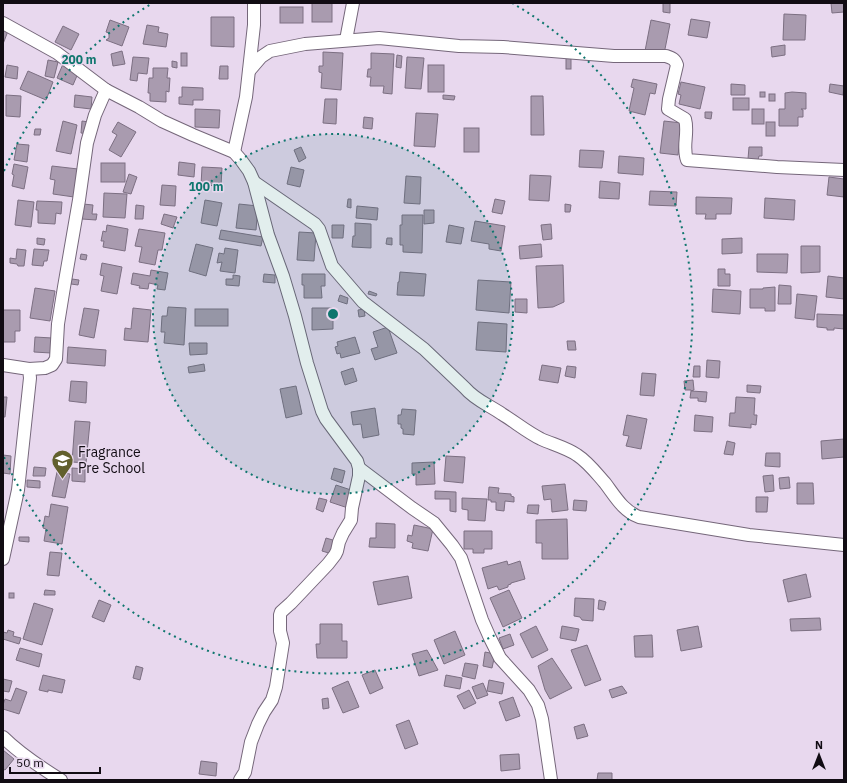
<svg xmlns="http://www.w3.org/2000/svg" width="847" height="783" font-family="'IBM Plex Sans',sans-serif">
<rect width="100%" height="100%" fill="#e8d8ee"/>
<g fill="#a99baf" stroke="#7c6f82">
<rect x="312" y="3" width="20" height="19"/>
<polygon points="663,3 670,3 670,13 663,12"/>
<polygon points="831,3 844,3 844,12 832,13"/>
<rect x="280" y="7" width="23" height="16"/>
<polygon points="784,14 806,15 805,40 783,40"/>
<polygon points="211,17 234,17 234,47 211,46"/>
<polygon points="691,19 710,22 707,38 688,35"/>
<polygon points="110,20 129,27 122,46 106,40 109,38 109,33 106,32"/>
<polygon points="651,20 670,24 664,54 645,51"/>
<polygon points="147,25 159,27 158,32 168,34 166,47 143,44"/>
<polygon points="63,26 79,34 71,50 55,42"/>
<polygon points="3,28 8,31 3,44"/>
<polygon points="785,45 785,55 772,57 771,47"/>
<polygon points="122,51 125,64 113,66 111,54"/>
<polygon points="323,52 343,53 341,90 321,88 322,73 319,72 319,66 323,66"/>
<rect x="181" y="53" width="6" height="13"/>
<polygon points="371,53 394,54 392,94 383,93 384,86 370,86 371,77 367,77 368,69 371,69"/>
<polygon points="397,55 402,56 401,68 396,67"/>
<polygon points="133,57 149,58 147,74 138,73 137,81 130,80"/>
<polygon points="407,57 424,58 421,89 405,88"/>
<rect x="566" y="57" width="5" height="12"/>
<polygon points="48,60 58,62 54,78 45,76"/>
<polygon points="172,61 177,62 177,68 172,67"/>
<polygon points="63,64 79,71 73,85 57,78"/>
<polygon points="7,65 18,67 17,79 5,77"/>
<rect x="428" y="65" width="16" height="27"/>
<polygon points="220,66 228,66 228,79 219,79"/>
<polygon points="153,68 168,68 167,78 170,78 169,92 166,91 166,102 150,101 150,93 148,93 149,78 153,78"/>
<polygon points="28,71 53,82 46,100 20,89"/>
<polygon points="633,79 657,84 655,94 650,93 645,115 629,111 634,88 631,87"/>
<polygon points="681,82 705,87 700,109 679,104 681,95 678,94"/>
<polygon points="731,84 745,85 745,95 731,95"/>
<polygon points="830,84 844,86 843,95 829,92"/>
<polygon points="182,87 203,88 203,100 193,100 193,105 179,104 179,97 182,97"/>
<rect x="760" y="92" width="5" height="5"/>
<polygon points="792,92 806,93 806,109 801,109 803,110 803,117 798,117 798,126 779,126 779,109 785,109 785,93"/>
<rect x="769" y="94" width="6" height="7"/>
<polygon points="6,95 21,96 20,117 6,116"/>
<polygon points="75,95 92,97 91,109 74,107"/>
<polygon points="443,95 455,96 454,100 443,99"/>
<polygon points="531,96 543,96 544,135 531,135"/>
<rect x="733" y="98" width="16" height="12"/>
<polygon points="325,99 337,99 336,124 323,123"/>
<polygon points="195,109 220,110 219,128 195,127"/>
<rect x="752" y="109" width="12" height="15"/>
<polygon points="705,112 712,112 711,119 705,118"/>
<polygon points="416,113 438,114 435,147 414,146"/>
<polygon points="364,117 373,118 372,129 363,128"/>
<polygon points="63,121 77,125 71,154 56,151"/>
<polygon points="82,121 89,122 88,134 81,133"/>
<polygon points="664,121 682,123 678,155 660,153"/>
<polygon points="118,122 136,132 121,157 109,150 117,135 112,132"/>
<rect x="766" y="122" width="9" height="14"/>
<rect x="464" y="128" width="15" height="24"/>
<polygon points="35,129 41,129 40,135 34,135"/>
<polygon points="17,144 29,145 27,162 14,160"/>
<polygon points="301,147 306,158 299,162 294,150"/>
<polygon points="749,147 762,147 762,156 759,156 758,160 748,159"/>
<polygon points="580,150 604,151 602,168 579,167"/>
<polygon points="619,156 644,158 643,175 618,173"/>
<polygon points="179,162 195,164 194,177 178,175"/>
<rect x="101" y="163" width="24" height="19"/>
<polygon points="14,164 28,167 24,189 12,186 14,175 12,174"/>
<polygon points="52,166 78,169 74,197 53,194 55,180 50,179"/>
<polygon points="202,167 222,168 221,186 201,185"/>
<polygon points="291,167 304,170 300,187 287,184"/>
<polygon points="129,174 137,177 131,194 123,192"/>
<polygon points="530,175 551,176 549,201 529,200"/>
<polygon points="406,176 421,177 420,204 404,203"/>
<polygon points="829,177 844,179 844,197 827,195"/>
<polygon points="600,181 620,183 619,199 599,198"/>
<polygon points="162,185 176,186 175,206 160,205"/>
<polygon points="650,191 677,192 676,206 649,205"/>
<polygon points="104,193 127,194 125,218 103,217"/>
<polygon points="696,197 732,198 731,214 716,214 716,219 705,219 706,214 696,214"/>
<polygon points="765,198 795,200 794,220 764,218"/>
<polygon points="348,199 351,199 351,208 347,207"/>
<polygon points="495,199 505,201 502,214 492,212"/>
<polygon points="18,200 34,202 31,227 15,225"/>
<polygon points="205,200 222,203 217,226 201,223"/>
<polygon points="37,201 62,202 61,214 56,213 55,224 38,223 38,210 36,210"/>
<polygon points="83,204 93,205 92,214 97,214 96,220 82,219"/>
<polygon points="239,204 258,206 256,230 236,228"/>
<polygon points="565,204 571,205 570,212 565,212"/>
<polygon points="136,205 144,206 143,219 135,219"/>
<polygon points="357,206 378,208 377,220 356,218"/>
<polygon points="424,210 434,210 434,223 424,224"/>
<polygon points="164,214 177,217 173,228 161,224"/>
<polygon points="402,215 423,215 422,253 403,252 403,245 400,245 400,225 402,225"/>
<polygon points="475,221 505,226 501,251 489,249 489,244 471,241"/>
<polygon points="355,223 371,224 371,248 352,247 353,236 355,236"/>
<polygon points="551,224 552,239 543,240 541,225"/>
<polygon points="107,225 128,229 125,251 103,247 104,241 101,241 103,231 106,232"/>
<polygon points="332,225 344,225 343,238 332,238"/>
<polygon points="449,225 464,228 461,244 446,242"/>
<polygon points="139,229 165,233 162,250 158,250 155,265 139,262 142,247 135,246"/>
<polygon points="221,230 263,237 261,246 219,239"/>
<polygon points="299,232 316,233 314,261 297,260"/>
<polygon points="37,238 45,239 44,245 37,244"/>
<polygon points="387,238 392,238 392,245 386,244"/>
<polygon points="742,238 742,253 722,254 722,239"/>
<polygon points="196,244 213,248 206,276 189,271"/>
<polygon points="541,244 542,257 520,259 519,246"/>
<polygon points="801,246 820,246 820,272 801,273"/>
<polygon points="225,248 238,250 235,273 220,271 222,262 217,263 219,253 224,254"/>
<polygon points="17,249 26,250 24,266 18,266 17,264 10,263 10,258 16,259"/>
<polygon points="34,249 49,250 47,261 44,261 43,266 32,265"/>
<polygon points="81,254 87,255 86,260 80,259"/>
<polygon points="757,254 788,254 787,273 757,272"/>
<polygon points="102,263 122,267 117,294 101,291 104,276 100,275"/>
<polygon points="563,265 564,302 553,307 538,308 536,266"/>
<polygon points="718,269 725,269 725,274 730,274 730,286 718,286"/>
<polygon points="151,270 168,273 165,290 157,289 158,285 149,283 148,289 139,288 140,286 131,284 133,273 150,276"/>
<polygon points="400,272 426,274 424,296 397,295 398,282 399,282"/>
<polygon points="264,274 275,275 275,283 263,282"/>
<polygon points="302,274 325,274 325,286 321,286 322,298 304,298 304,285 302,285"/>
<polygon points="233,275 240,276 239,286 226,285 226,279 233,279"/>
<polygon points="828,276 844,278 844,299 826,297"/>
<polygon points="72,279 79,280 78,285 71,284"/>
<polygon points="478,280 511,282 509,313 476,310"/>
<polygon points="779,285 791,286 791,304 778,304"/>
<polygon points="775,287 775,311 765,311 765,308 750,308 750,289 763,289 763,288"/>
<polygon points="35,288 55,291 50,321 30,318"/>
<polygon points="713,289 741,291 740,314 712,312"/>
<polygon points="369,291 377,294 376,296 368,294"/>
<polygon points="797,294 817,296 814,320 795,318"/>
<polygon points="340,295 348,298 347,304 338,301"/>
<polygon points="515,299 527,299 527,313 515,312"/>
<polygon points="168,307 186,308 184,345 164,343 165,332 161,332 162,316 167,316"/>
<polygon points="84,308 99,310 94,338 79,335"/>
<polygon points="133,308 151,310 148,342 124,340 125,328 131,329"/>
<polygon points="312,308 333,308 333,329 312,330"/>
<rect x="195" y="309" width="33" height="17"/>
<polygon points="364,309 365,316 359,317 358,310"/>
<polygon points="3,310 20,310 20,331 15,331 15,342 3,342"/>
<polygon points="817,314 844,315 844,329 834,328 834,330 827,330 827,328 817,327"/>
<polygon points="478,322 507,324 506,352 476,350"/>
<polygon points="388,327 397,353 375,360 371,349 378,347 373,332"/>
<polygon points="35,337 52,338 51,353 34,352"/>
<polygon points="355,337 360,353 341,358 340,353 337,354 335,347 338,346 337,342"/>
<polygon points="567,341 575,341 576,350 568,350"/>
<polygon points="189,343 207,343 207,354 190,355"/>
<polygon points="68,347 106,350 105,366 67,363"/>
<polygon points="707,360 720,361 719,378 706,377"/>
<polygon points="204,364 205,371 189,373 188,367"/>
<polygon points="542,365 561,368 558,383 539,380"/>
<polygon points="567,366 576,367 575,378 565,376"/>
<polygon points="694,366 700,366 700,377 693,377"/>
<polygon points="353,368 357,381 345,385 341,372"/>
<polygon points="642,373 656,374 654,396 640,395"/>
<polygon points="693,380 694,390 691,391 691,390 685,390 684,381"/>
<polygon points="71,381 87,382 86,403 69,401"/>
<polygon points="747,385 761,386 760,393 747,392"/>
<polygon points="296,386 302,414 286,418 280,389"/>
<polygon points="691,391 707,392 706,402 698,401 698,398 690,398"/>
<polygon points="3,397 7,397 5,417 3,417"/>
<polygon points="736,397 755,398 754,415 757,415 756,425 751,424 751,428 729,426 730,413 735,413"/>
<polygon points="375,408 379,435 363,438 361,424 353,425 351,412"/>
<polygon points="402,409 416,410 414,435 403,434 403,429 401,428 401,424 398,424 398,415 401,415"/>
<polygon points="627,415 647,419 641,449 626,446 629,436 623,435"/>
<polygon points="695,415 713,417 712,432 694,431"/>
<polygon points="75,421 90,422 86,463 72,462"/>
<polygon points="844,439 844,457 822,459 821,441"/>
<polygon points="727,441 735,443 733,455 724,454"/>
<polygon points="766,453 780,453 780,467 765,466"/>
<polygon points="3,455 11,456 10,474 3,473"/>
<polygon points="446,456 465,457 463,483 444,481"/>
<polygon points="434,462 435,484 416,485 416,474 412,474 412,463"/>
<polygon points="34,467 46,468 45,476 33,476"/>
<polygon points="72,468 85,469 85,482 72,481"/>
<polygon points="334,468 345,471 342,483 331,479"/>
<polygon points="57,472 70,474 65,498 52,496"/>
<polygon points="773,475 774,491 765,492 763,476"/>
<polygon points="789,477 790,488 780,489 779,478"/>
<polygon points="27,480 40,481 40,488 27,487"/>
<polygon points="797,483 813,483 814,504 797,504"/>
<polygon points="565,484 568,510 552,512 551,499 544,500 542,486"/>
<polygon points="336,485 354,491 348,508 330,502"/>
<polygon points="489,487 499,488 498,493 511,494 511,496 514,497 514,502 505,501 504,511 496,510 496,502 491,502 491,500 488,500"/>
<polygon points="435,491 456,492 456,512 450,511 450,499 435,499"/>
<polygon points="756,497 768,497 767,512 756,512"/>
<polygon points="319,498 327,500 323,512 316,509"/>
<polygon points="462,498 487,499 485,521 468,520 468,510 462,509"/>
<polygon points="574,500 587,501 586,511 573,510"/>
<polygon points="51,504 68,507 62,544 44,541 46,529 43,528 45,516 49,517"/>
<polygon points="528,505 539,505 538,514 527,513"/>
<polygon points="567,519 568,559 542,559 542,543 536,543 536,520"/>
<polygon points="376,523 395,524 395,548 369,547 370,538 376,538"/>
<polygon points="414,525 433,529 428,551 412,548 413,543 407,541 408,535 412,536"/>
<polygon points="464,531 492,531 492,549 484,549 484,553 473,553 473,549 464,549"/>
<polygon points="19,537 29,537 29,542 19,541"/>
<polygon points="326,538 336,541 332,554 322,551"/>
<polygon points="50,552 62,553 59,576 47,575"/>
<polygon points="507,561 508,565 520,561 525,579 511,583 511,584 508,585 508,587 499,590 497,586 488,589 482,568"/>
<polygon points="806,574 811,597 788,602 783,580"/>
<polygon points="408,576 412,598 378,605 373,582"/>
<polygon points="45,590 55,591 55,595 44,595"/>
<polygon points="509,590 522,618 503,627 490,598"/>
<rect x="9" y="593" width="5" height="5"/>
<polygon points="575,598 594,599 593,621 582,620 580,617 574,616"/>
<polygon points="99,600 111,605 104,622 92,617"/>
<polygon points="599,600 606,602 604,610 598,609"/>
<polygon points="34,603 53,609 42,645 23,639"/>
<polygon points="820,618 821,630 791,631 790,619"/>
<polygon points="320,624 342,624 342,641 347,641 347,658 317,658 316,644 320,644"/>
<polygon points="536,626 548,650 532,658 520,634"/>
<polygon points="562,626 579,629 576,641 560,638"/>
<polygon points="698,626 702,647 681,651 677,630"/>
<polygon points="8,630 14,632 13,636 21,638 19,644 3,639 3,632 7,633"/>
<polygon points="455,631 465,655 444,664 434,640"/>
<polygon points="510,634 514,645 503,649 499,638"/>
<polygon points="652,635 653,657 635,657 634,636"/>
<polygon points="587,645 601,680 585,686 571,650"/>
<polygon points="20,648 42,654 39,667 16,660"/>
<polygon points="427,650 438,670 419,676 412,654"/>
<polygon points="485,652 495,654 492,668 483,666"/>
<polygon points="552,658 572,688 550,699 545,690 538,666"/>
<polygon points="465,663 478,665 475,679 462,676"/>
<polygon points="136,666 143,668 140,680 133,678"/>
<polygon points="375,670 383,688 370,694 362,675"/>
<polygon points="43,675 65,680 62,693 48,690 48,692 39,690"/>
<polygon points="446,675 462,678 460,689 444,686"/>
<polygon points="3,679 12,681 9,692 3,691"/>
<polygon points="489,680 504,683 502,694 487,691"/>
<polygon points="348,681 359,707 343,713 332,688"/>
<polygon points="483,683 488,695 477,699 472,687"/>
<polygon points="622,686 627,693 612,698 609,690"/>
<polygon points="16,688 27,692 19,714 3,709 3,705 5,699 11,701"/>
<polygon points="469,690 476,703 464,709 457,696"/>
<polygon points="513,697 520,716 506,721 499,702"/>
<polygon points="328,698 329,708 323,709 322,699"/>
<polygon points="409,720 418,744 405,749 396,725"/>
<polygon points="584,724 588,736 577,739 574,727"/>
<polygon points="3,750 14,759 5,770 3,769"/>
<polygon points="519,754 520,769 501,771 500,755"/>
<polygon points="201,761 217,763 216,776 199,774"/>
<polygon points="598,773 612,773 612,780 597,780"/>
</g>
<g fill="none" stroke-linecap="round" stroke-linejoin="round">
<defs>
<g id="minor">
<polyline points="3,23 57,53 106,90 139,107 162,121 193,135 234,152 241,160 249,171 254,182 268,235 283,276 295,316 307,363 322,411 326,419 357,461 359,468 359,476 352,508 351,520 343,533 339,542 337,551 335,555 328,564 291,603 281,612 280,615 280,631 283,643 276,687 272,700 264,712 258,724 251,742 245,772 240,780"/>
<polyline points="346,40 353,3"/>
<path d="M249,71L261,57L270,51L305,44L379,38L459,46L503,47L614,56H666C672,58 675,59 677,65L669,99L668,109L685,119C689,133 682,146 687,160L777,167L844,170"/>
<polyline points="234,152 246,97 254,25 254,3"/>
<path d="M254,182L315,224L319,229L332,266L363,302L424,349L465,388C475,400 489,405 502,414C515,422 527,432 541,439C552,444 567,448 577,455C588,462 597,474 605,483C615,496 623,511 639,517L749,535L844,545"/>
<polyline points="3,365 29,369 30,378 18,490 3,559"/>
<polyline points="29,369 45,368 52,365 56,359 58,324 64,287 79,200 87,143 95,115 106,90"/>
<polyline points="359,468 412,508 434,523 452,545 461,558 482,620 490,638 500,658 529,690 538,705 542,719 551,780"/>
<path d="M3,737C20,754 40,767 61,780"/>
</g>
</defs>
<use href="#minor" stroke="#75677a" stroke-width="14"/>
<use href="#minor" stroke="#fff" stroke-width="12"/>
</g>
<circle cx="333" cy="314" r="180" fill="#0f766e" fill-opacity=".12"/>
<g fill="none" stroke="#0f766e" stroke-width="2" stroke-dasharray="2 4">
<circle cx="333" cy="314" r="180"/>
<path d="M4 171A359 359 0 0 1 153 3M512 3A359 359 0 1 1 4 457"/>
</g>
<defs>
<symbol id="school-pin" viewBox="-11 -11 22 30"><path d="M0 17L-7.5 6A9.5 9.5 0 1 1 7.5 6Z" fill="#62602d" stroke="#e8d8ee"/><path d="M0-5L7-2L0 1L-7-2ZM-4 1L0 2.5L4 1V4Q0 6-4 4Z" fill="#fff"/></symbol>
</defs>
<g fill-rule="evenodd">
<use href="#school-pin" x="50" y="448" width="25" height="34"/>
</g>
<g text-anchor="middle" stroke-width="3" stroke-linejoin="round" paint-order="stroke">
<g font-size="14" fill="#110c13" stroke="#e8d8ee" text-anchor="start">
<text x="78" y="457">Fragrance<tspan x="78" dy="16">Pre School</tspan></text>
</g>
</g>
<circle cx="333" cy="314" r="6" fill="#0f766e" stroke="#e8d8ee" stroke-width="2"/>
<g font-size="12" text-anchor="middle" font-weight="bold" fill="#0f766e" stroke="#e8d8ee" stroke-width="3" stroke-linejoin="round" paint-order="stroke">
<text x="79" y="64">200 m</text>
<text x="206" y="191">100 m</text>
</g>
<rect width="847" height="783" fill="none" stroke="#110c13" stroke-width="8"/>
<g transform="translate(819 755)" stroke="#e8d8ee" stroke-width="3" paint-order="stroke">
<path d="M0-3L7 15L0 10L-7 15Z" fill="#110c13"/>
<text y="-6" font-size="11" font-weight="bold" text-anchor="middle" fill="#110c13">N</text>
</g>
<path d="M10 767v6h90v-6" fill="none" stroke="#110c13" stroke-width="2"/>
<text x="16" y="767" font-size="12" fill="#110c13" stroke="#e8d8ee" stroke-width="3" paint-order="stroke">50 m</text>
</svg>
